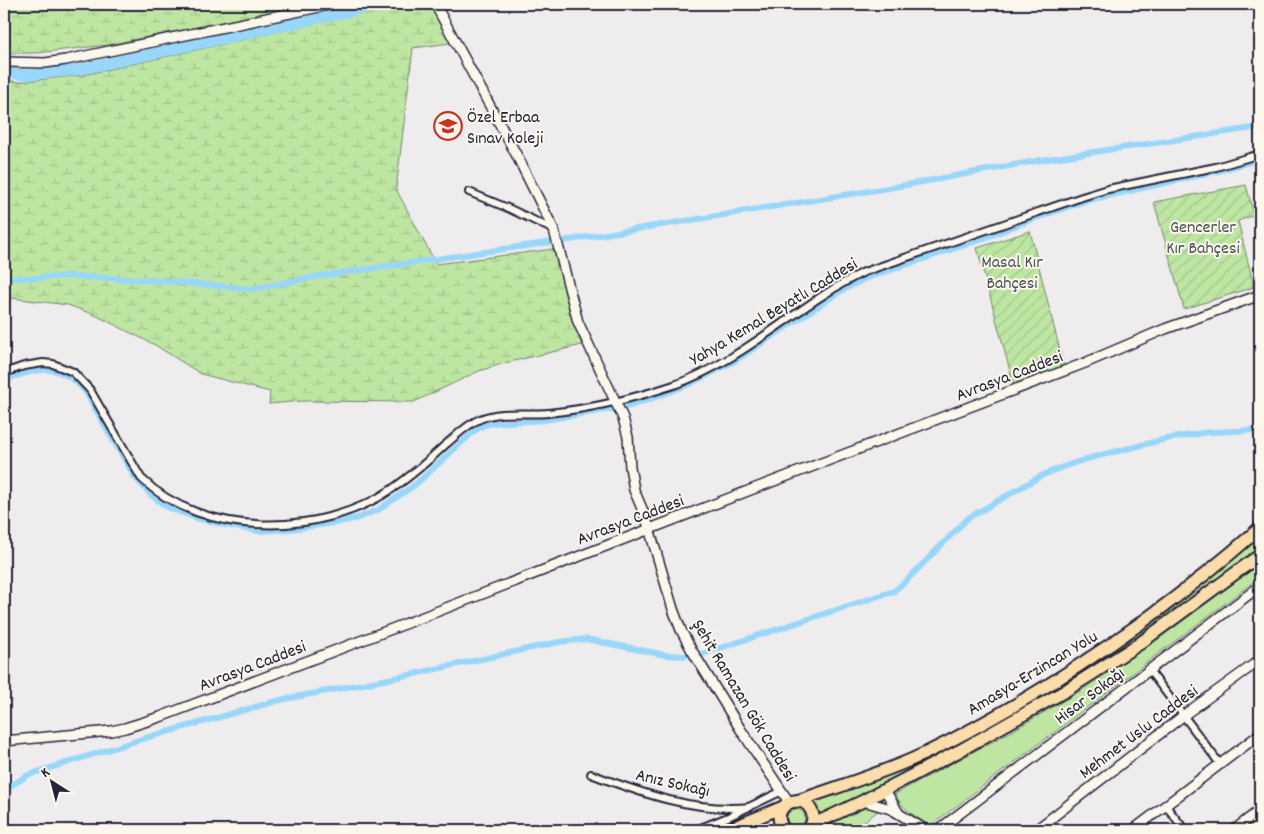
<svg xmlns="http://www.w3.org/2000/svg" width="1264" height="834" font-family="Dekko,sans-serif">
<defs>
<pattern id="wetland-marsh" width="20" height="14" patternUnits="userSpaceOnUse" patternTransform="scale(1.25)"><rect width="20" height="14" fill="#bee6a2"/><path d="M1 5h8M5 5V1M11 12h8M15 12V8" fill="none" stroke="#a3c58c"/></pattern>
<pattern id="garden-furrows" width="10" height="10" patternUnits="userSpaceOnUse" patternTransform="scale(1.25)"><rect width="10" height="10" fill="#bee6a2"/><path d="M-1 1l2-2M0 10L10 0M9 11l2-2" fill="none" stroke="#a3c58c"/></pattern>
</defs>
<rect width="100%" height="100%" fill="#efeced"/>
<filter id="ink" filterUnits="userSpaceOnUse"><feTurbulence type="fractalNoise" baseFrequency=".02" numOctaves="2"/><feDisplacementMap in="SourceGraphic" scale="10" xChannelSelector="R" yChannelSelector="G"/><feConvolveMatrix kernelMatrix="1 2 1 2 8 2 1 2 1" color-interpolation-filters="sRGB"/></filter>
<g filter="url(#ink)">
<g fill="#bee6a2" stroke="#70846e">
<path d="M1260,536V548C1191,599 1122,649 1048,694C974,740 895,778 818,819L810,802L891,773L1106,654L1194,590Z"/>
<path d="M1260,564V577L930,826C916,817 902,809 895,794L1012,731L1085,688L1157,640Z"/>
<polygon points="868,806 878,811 862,823 865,830 824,830 831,824"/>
<circle cx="796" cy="818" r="9"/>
</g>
<g fill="url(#wetland-marsh)" stroke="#70846e">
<polygon points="4,4 312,4 107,45 37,53 4,53"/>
<polygon points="403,4 429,4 450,43 413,48 396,189 436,264 554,249 571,317 582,345 505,363 479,371 414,402 303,401 269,404 270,392 201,374 155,345 95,315 68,305 4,297 4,80 18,82 83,75"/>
</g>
<g fill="url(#garden-furrows)" stroke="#70846e">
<polygon points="1246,185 1254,215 1238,221 1254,287 1184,309 1154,202"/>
<polygon points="1030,231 1064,367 1014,386 977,248"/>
</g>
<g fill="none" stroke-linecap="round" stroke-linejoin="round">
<g stroke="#99d7fa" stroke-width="6">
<polyline points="563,241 906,185 1041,160 1260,127"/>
<polyline points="4,278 37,278 65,276 151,280 253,289 314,277 552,242"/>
<path d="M4,380C38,369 57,360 85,391L134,476L150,494L167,507L196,518L230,526L259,531L290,529L334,523L358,518L378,510L416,484L473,432L484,425L492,423L544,420L630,406L656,397L687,385L733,362L841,291L864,279L977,241L1025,222L1085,201L1218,171L1260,159"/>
<polyline points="702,654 894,591 906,581 968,518 1041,476 1057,469 1086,459 1166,439 1209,432 1260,430"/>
<polyline points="4,790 28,775 142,739 280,700 409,675 559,642 586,639 665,655 685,656"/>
</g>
<polyline stroke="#99d7fa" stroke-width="11" points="4,73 29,75 77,70 383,4"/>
<defs>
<g id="street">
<polyline points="469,192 510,209 554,230"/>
<path d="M4,373L24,366L43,363L53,364L73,372L90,390L141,478C203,539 323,537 392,489C411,476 428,461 445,445C456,436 466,425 480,419C501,410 527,415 548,413C589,409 635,398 674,385C745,360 798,304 864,272L1082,197L1108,189L1216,167L1260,154"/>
<polyline points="1149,670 1220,764"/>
<path d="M591,774C641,793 696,813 750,807"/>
<polyline points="1166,806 1185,830"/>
<polyline points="696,830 728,817 782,791"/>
</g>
<g id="secondary">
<polyline points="435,4 517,156 554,230 578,322 623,418 628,437 630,467 634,490 646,518 673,609 681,630 691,649 741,730 789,802"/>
<polyline points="4,62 45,63 66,60 334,4"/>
<polyline points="4,741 111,731 125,728 160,717 397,627 753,489 1085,363 1165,329 1260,295"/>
<polyline points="885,790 898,812"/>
<polyline points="863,801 891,809 926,830"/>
<polyline points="938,830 1260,586"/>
<polyline points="1036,830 1184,715 1260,660"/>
<polyline points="1133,830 1260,734"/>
<polyline points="1234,830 1260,810"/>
</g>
<g id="highway">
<path d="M797,801C837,787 877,775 915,758C949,743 982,724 1015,705C1102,654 1184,595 1260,528"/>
<polyline points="812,825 863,801 959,751 1065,691 1139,644 1260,555"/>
<polyline points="727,830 783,807"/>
<path d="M784,830C767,808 800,789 811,810C815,817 813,823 809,829"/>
</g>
</defs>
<use href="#street" stroke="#22223b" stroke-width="10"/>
<use href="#secondary" stroke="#22223b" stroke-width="12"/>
<use href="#highway" stroke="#22223b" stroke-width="15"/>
<use href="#street" stroke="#fbf7ec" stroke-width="6"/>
<use href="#secondary" stroke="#fbf7ec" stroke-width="9"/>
<use href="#highway" stroke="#fbddab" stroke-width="11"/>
</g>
</g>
<defs>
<symbol id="school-ring" viewBox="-11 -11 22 22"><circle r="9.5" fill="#fbf7ec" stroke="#c8321e" stroke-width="1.5"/><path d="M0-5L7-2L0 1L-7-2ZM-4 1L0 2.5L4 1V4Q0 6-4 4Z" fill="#c8321e"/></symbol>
</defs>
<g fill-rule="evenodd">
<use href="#school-ring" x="432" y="110" width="32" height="32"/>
</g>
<g text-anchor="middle" stroke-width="4" stroke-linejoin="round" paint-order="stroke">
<g font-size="18" fill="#22223b" stroke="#fbf7ec" text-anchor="start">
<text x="467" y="122">Özel Erbaa<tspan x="467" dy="21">Sınav Koleji</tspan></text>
</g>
<g font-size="18" fill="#495355" stroke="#fbf7ec">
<text x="1203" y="232">Gencerler<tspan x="1203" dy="21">Kır Bahçesi</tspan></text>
<text x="1012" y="267">Masal Kır<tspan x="1012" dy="21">Bahçesi</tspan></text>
</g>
<g font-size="18" fill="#22223b" stroke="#fbf7ec">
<text transform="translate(773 311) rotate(-31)" y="6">Yahya Kemal Beyatlı Caddesi</text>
<text transform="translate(1009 375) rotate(-21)" y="6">Avrasya Caddesi</text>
<text transform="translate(630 519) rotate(-21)" y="6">Avrasya Caddesi</text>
<text transform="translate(252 665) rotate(-21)" y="6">Avrasya Caddesi</text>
<text transform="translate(1032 672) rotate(-31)" y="6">Amasya-Erzincan Yolu</text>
<text transform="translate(1089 695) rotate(-37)" y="6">Hisar Sokağı</text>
<text transform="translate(745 700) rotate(59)" y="6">Şehit Ramazan Gök Caddesi</text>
<text transform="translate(1138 731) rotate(-37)" y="6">Mehmet Uslu Caddesi</text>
<text transform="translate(673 782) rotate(13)" y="6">Anız Sokağı</text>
</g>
</g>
<rect width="1264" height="834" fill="none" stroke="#fbf7ec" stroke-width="20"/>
<rect x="10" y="10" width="1244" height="814" fill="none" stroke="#22223b" stroke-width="2" filter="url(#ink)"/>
<g transform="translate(52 782) rotate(324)" stroke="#fbf7ec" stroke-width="4" paint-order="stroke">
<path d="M0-4L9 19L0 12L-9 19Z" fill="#22223b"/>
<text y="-8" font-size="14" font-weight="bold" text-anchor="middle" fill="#22223b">K</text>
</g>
</svg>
